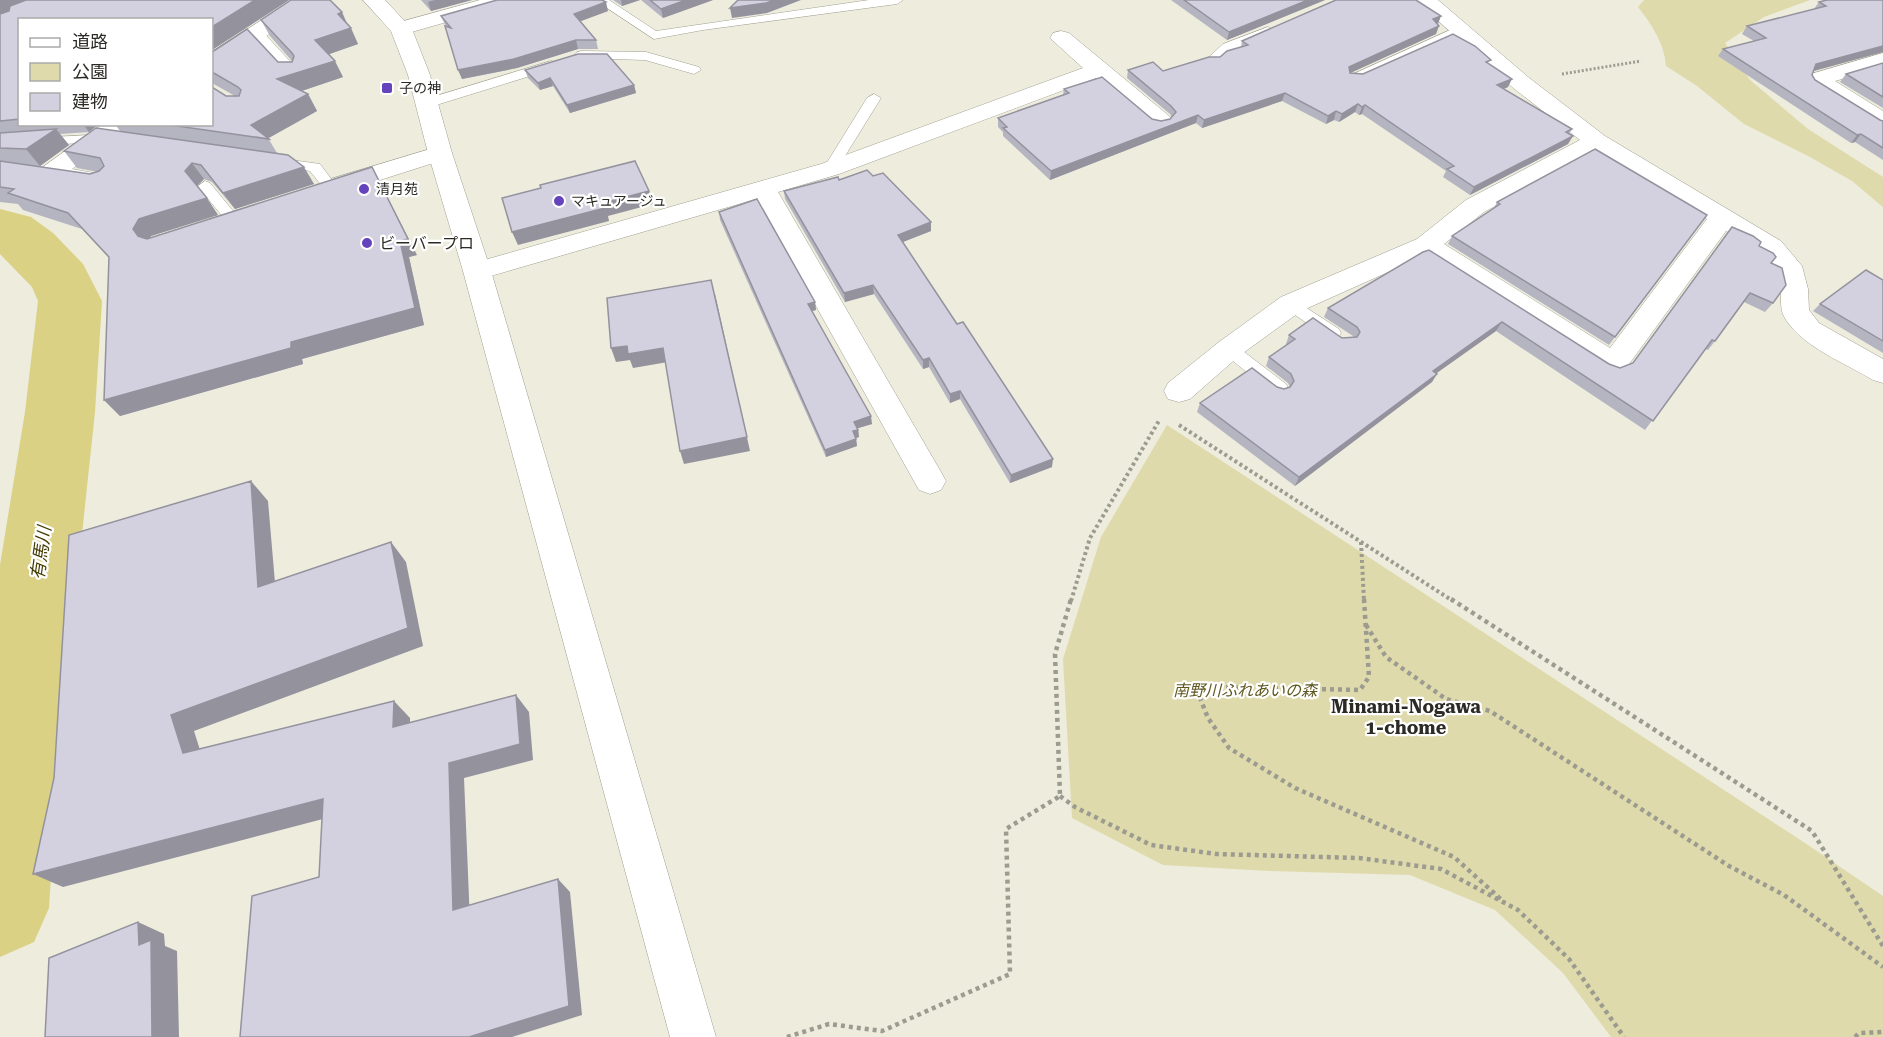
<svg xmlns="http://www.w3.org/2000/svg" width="1883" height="1037" font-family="'Roboto Serif','Noto Sans JP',serif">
<rect width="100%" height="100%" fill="#edecdd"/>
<g fill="#dfdaac">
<path d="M1644,0H1810L1764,17L1725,43L1750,80L1808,129L1883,177V207L1852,181L1810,157L1744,124L1697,86L1666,66C1664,43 1652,25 1638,7Z"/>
<polygon points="1167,425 1808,845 1883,896 1883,1037 1611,1037 1563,973 1495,910 1410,875 1269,871 1163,865 1072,818 1063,659 1101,537"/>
</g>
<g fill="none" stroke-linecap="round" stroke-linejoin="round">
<polygon fill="#dad185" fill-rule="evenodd" points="0,209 31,217 53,233 83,264 102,301 95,412 59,749 49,908 34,942 0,957 0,565 25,412 38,301 32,287 0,254"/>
<defs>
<g id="lane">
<polygon points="595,0 609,0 656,31 869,0 903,0 897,4 703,30 654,39"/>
<polygon points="1459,26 1465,30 1464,33 1359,80 1349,80 1347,77"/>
<polygon points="1268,27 1274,31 1273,34 1233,50 1218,63 1208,63 1206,60 1223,44"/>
<polygon points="256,29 261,30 299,71 301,74 299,77 289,77 251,36 250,33"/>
<polygon points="582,51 646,52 699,67 701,70 694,74 645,60 577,58 575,55 577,52"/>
<polygon points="551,61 556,62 558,65 556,68 433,106 423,106 421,103 423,100"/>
<polygon points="874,94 881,98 837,169 830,173 825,172 823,169 867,98"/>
<polygon points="108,134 113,135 115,138 113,141 0,148 0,140"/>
<polygon points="277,158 320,164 338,188 336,191 326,191 310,171 272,165 270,162"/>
<polygon points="205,181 210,183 238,217 241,220 238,223 228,223 200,189 198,186"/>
<polygon points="1291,298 1339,329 1341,333 1339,337 1327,337 1285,308 1283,304 1285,300"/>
<polygon points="1229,343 1235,345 1286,384 1289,389 1286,394 1280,396 1274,394 1223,353 1220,349 1223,345"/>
</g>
<g id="street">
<polygon points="293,0 317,0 314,4 220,67 212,69 212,52"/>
<polygon points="480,0 513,0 510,4 401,35 393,34 390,29 393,24"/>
<path d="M1415,0H1438L1528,77L1605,136L1781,241L1802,266L1808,289L1809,310L1819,323L1883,359V383L1873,380C1843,362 1805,348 1786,320C1779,310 1782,300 1780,289C1775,257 1751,246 1726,231L1624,371L1614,375L1604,371L1424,256L1301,311L1239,356L1190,399L1179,402L1168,399L1164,391L1168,383L1219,342L1281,297L1417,239L1466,200L1580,140L1512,87ZM1596,151L1707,219L1610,348L1444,244L1484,212Z"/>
<polygon points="1061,31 1069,33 1168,115 1172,120 1168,125 1160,127 1152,125 1096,78 839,174 778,192 941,472 946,481 941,490 930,494 919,490 756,199 477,280 467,277 463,271 467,265 821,164 1083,68 1050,38 1053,33"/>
<polygon points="1883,53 1883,67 1835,81 1883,111 1883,128 1875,126 1811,86 1808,81 1811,74"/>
<polygon points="103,124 131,124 72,169 94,173 98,178 94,183 85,186 40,179 37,174 40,169"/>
<polygon points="440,146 449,148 452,153 449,158 333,195 324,193 320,187 324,181"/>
</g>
<polygon id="secondary" points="363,0 385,0 412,29 430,75 452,153 491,271 716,1037 670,1037 463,271 428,153 408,75 391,31"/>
</defs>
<use href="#lane" stroke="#a1a092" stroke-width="1"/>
<use href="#street" stroke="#a1a092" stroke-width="1"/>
<use href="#secondary" stroke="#a1a092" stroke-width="1"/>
<polyline stroke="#9c9b90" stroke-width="3" stroke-dasharray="2 2" stroke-linecap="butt" points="1562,74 1641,61"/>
<g stroke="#9c9b90" stroke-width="4" stroke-dasharray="3 3" stroke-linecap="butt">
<polyline points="1179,425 1453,601"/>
<polyline points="1361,542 1364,601"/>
<polyline points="1071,601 1090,538 1160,419"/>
</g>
<g stroke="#9c9b90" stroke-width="4.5" stroke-dasharray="4 4" stroke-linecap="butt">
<polyline points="1364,599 1369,677 1360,690 1220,687 1200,698 1208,718 1229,748 1295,788 1454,857 1504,902"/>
<polyline points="1451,599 1812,831 1883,946"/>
<polyline points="1366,625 1386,657 1446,699 1490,711 1729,866 1784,895 1883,967"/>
<polyline points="1060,796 1075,807 1151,845 1216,854 1359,858 1441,869 1518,910 1569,959 1624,1037"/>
<polyline points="787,1037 829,1024 882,1031 1010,974 1006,829 1060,796 1055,654 1071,599"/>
<polyline points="1855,1037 1859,1033 1883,1032"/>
</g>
<use href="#lane" fill="#fff" fill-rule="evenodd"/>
<use href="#street" fill="#fff" fill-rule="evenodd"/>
<use href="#secondary" fill="#fff" fill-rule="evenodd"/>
</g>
<g fill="#b5b4c1">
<polygon points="0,0 289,0 212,50 20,20 20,124 99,124 89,132 60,134 69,145 40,166 31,166 90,174 98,172 77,168 64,151 120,131 115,124 212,124 226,96 235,96 212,83 212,52 278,62 292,62 292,61 270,36 261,20 347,24 358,44 329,54 343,77 301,91 308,94 317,111 268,138 277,153 314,184 235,209 212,182 204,179 197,186 218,215 151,236 150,238 417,255 409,257 424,325 302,359 303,364 120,416 104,400 109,258 82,229 23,210 18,204 0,202"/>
<polygon points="421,0 472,0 431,11"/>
<polygon points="613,0 640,0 622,6"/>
<polygon points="641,0 713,0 663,18"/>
<polygon points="1171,0 1325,0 1227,40"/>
<polygon points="1827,0 1883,52 1813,71 1812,75 1815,80 1880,120 1883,121 1883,160 1855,142 1851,143 1718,56 1723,49 1754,41 1742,34 1747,26 1814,9 1819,2"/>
<polygon points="608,11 580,21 596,40 598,49 578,49 517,68 462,79 446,27 441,16"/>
<polygon points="1437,24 1436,34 1350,73 1363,74 1489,64 1508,87 1504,89 1572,129 1569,134 1568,144 1470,195 1443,177 1446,171 1362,114 1359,115 1355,112 1339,122 1334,120 1326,124 1282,101 1202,128 1196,123 1050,180 1003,136 1003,132 998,127 998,118 1063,95 1064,89 1152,119 1161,121 1170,119 1172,117 1170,114 1127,78 1128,70 1163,71 1220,57 1241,47 1242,41 1438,24"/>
<polygon points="1883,63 1883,108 1840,82 1846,74"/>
<polygon points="525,70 634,85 636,93 570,113 553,86 540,90 528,78"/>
<polygon points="873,176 931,222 931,231 902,242 1052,467 1010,483 960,399 950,403 929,367 923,369 874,294 845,302 785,199 784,191 839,180"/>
<polygon points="1497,202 1707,215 1609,345 1448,244 1452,236 1494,208"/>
<polygon points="719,212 815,302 816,310 812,311 872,424 858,428 859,437 856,438 857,446 826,457 720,220"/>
<polygon points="1759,246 1771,263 1773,303 1765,312 1744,302 1715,341 1708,350 1705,349 1645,430 1496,331 1437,373 1432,382 1295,486 1197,412 1200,403 1277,387 1284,389 1290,387 1288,383 1266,366 1269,357 1287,345 1286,344 1289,335 1342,338 1354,338 1353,336 1324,317 1328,308 1423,252 1609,364 1620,368 1632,364"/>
<polygon points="1883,280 1883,353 1813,311 1820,304"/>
</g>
<g fill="#94929d">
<polygon points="0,0 27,0 0,16"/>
<polygon points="255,0 289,0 212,50 212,27"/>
<polygon points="435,0 472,0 431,11 428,2"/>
<polygon points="621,0 640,0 622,6"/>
<polygon points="686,0 713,0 663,18 661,9"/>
<polygon points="775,0 801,0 767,13 732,18 730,8"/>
<polygon points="1308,0 1325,0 1227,40 1229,32"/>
<polygon points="606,2 608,11 576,23 574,14"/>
<polygon points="342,12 349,28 351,28 358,44 324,56 315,40 338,14"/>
<polygon points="1441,16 1438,24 1430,27 1433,19"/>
<polygon points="1439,26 1436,34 1346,75 1349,67"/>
<polygon points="576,40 578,49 517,68 462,79 458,70"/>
<polygon points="1883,46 1883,52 1810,72 1816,64"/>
<polygon points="335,61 343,77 287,96 277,79"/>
<polygon points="550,78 553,86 540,90 538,83"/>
<polygon points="1512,79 1508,87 1493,93 1497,85"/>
<polygon points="634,85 636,93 570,113 567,105"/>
<polygon points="1285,93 1282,101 1202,128 1204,120"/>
<polygon points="308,94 317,111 267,139 251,125"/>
<polygon points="1358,104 1355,112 1339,122 1342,114"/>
<polygon points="1365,105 1362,114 1359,115 1362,107"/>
<polygon points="1336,111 1334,120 1326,124 1328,116"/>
<polygon points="1198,115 1196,123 1050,180 1051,171"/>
<polygon points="83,124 99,124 89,132"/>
<polygon points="56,129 69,145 40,166 26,149"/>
<polygon points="1861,134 1855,142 1851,143 1857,135"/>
<polygon points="1573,136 1568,144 1470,195 1474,187"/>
<polygon points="192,163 204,179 196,187 185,171"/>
<polygon points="304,167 314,184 235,209 223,193"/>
<polygon points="372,167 417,255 409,257 424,325 302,359 303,364 120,416 104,400 291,342"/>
<polygon points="649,191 653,204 608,216 609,221 518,245 512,232 603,203"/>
<polygon points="207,198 218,215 151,236 146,245 133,229 139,219"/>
<polygon points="931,222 931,231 898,244 898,235"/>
<polygon points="873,285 874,294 845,302 844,293"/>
<polygon points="715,294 750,451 684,464 680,451"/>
<polygon points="815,302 816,310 809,312 808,304"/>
<polygon points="1502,322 1496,331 1428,379 1433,371"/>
<polygon points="627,346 663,348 668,362 633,368 630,360 616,362 611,348"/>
<polygon points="929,358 929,367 923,369 923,360"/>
<polygon points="1437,374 1432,382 1295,486 1299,477"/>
<polygon points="960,391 960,399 950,403 950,394"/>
<polygon points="871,416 872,424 855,429 854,422"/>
<polygon points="858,430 859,437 853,439 853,431"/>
<polygon points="856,439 857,446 826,457 825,450"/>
<polygon points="1053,459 1052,467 1010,483 1011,475"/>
<polygon points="251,481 268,501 277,606 258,587"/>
<polygon points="391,542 406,562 423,646 194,731 206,769 183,753 171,715"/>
<polygon points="516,695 529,712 533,760 464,778 470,922 453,910 449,763"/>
<polygon points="394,701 410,718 410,743 393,727"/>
<polygon points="323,799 342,814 63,887 33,874"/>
<polygon points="558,879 570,892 582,1015 512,1037 469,1037"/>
<polygon points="138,922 164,934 165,946 177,951 179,1037 152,1037 139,945"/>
</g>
<g fill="#d3d1e0" stroke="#94929d" stroke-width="1.5">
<polygon points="26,0 255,0 212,27 212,20 20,20 20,119 0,121 0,14 9,11 10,6"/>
<polygon points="291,0 330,0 342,12 338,14 351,28 315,40 335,61 277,79 308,94 251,125 269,139 163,124 212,124 212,87 226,96 239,96 241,90 238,87 212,72 212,52 247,29 278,62 292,62 294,56 292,53 261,20"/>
<polygon points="497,0 602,0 606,2 574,14 596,40 576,40 514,59 458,70 445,26 451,28 441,16"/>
<polygon points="650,0 686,0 661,9"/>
<polygon points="738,0 775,0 766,3 730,8"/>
<polygon points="1184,0 1308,0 1229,32"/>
<polygon points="1336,0 1416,0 1441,16 1433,19 1439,26 1349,67 1350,73 1363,74 1453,34 1475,46 1491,60 1486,62 1512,79 1497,85 1572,129 1566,132 1573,136 1474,187 1447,169 1454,166 1365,105 1362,107 1358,104 1342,114 1336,111 1328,116 1285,93 1204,120 1198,115 1051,171 1003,128 1007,127 998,118 1069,93 1064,89 1102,77 1152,119 1161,121 1170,119 1176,112 1171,106 1128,70 1153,62 1163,71 1209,57 1220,57 1227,51 1248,45 1242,41"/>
<polygon points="1827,0 1883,0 1883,46 1816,64 1812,75 1815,80 1880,120 1883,121 1883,148 1861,134 1857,135 1723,49 1766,38 1747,26 1826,6 1819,2"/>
<polygon points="578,54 607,54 634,85 567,105 550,78 538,83 525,70"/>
<polygon points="1883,63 1883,97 1846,74"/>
<polygon points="96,128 288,155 304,167 223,193 201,165 192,163 185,171 207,198 139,219 133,229 138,236 147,239 372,167 408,239 400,241 415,308 291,342 291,348 104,400 109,257 68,213 8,193 14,189 0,187 0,161 90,174 99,171 104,166 100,158 64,151"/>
<polygon points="56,129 26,149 0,148 0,133"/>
<polygon points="1595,149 1707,215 1615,337 1452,236 1500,204 1497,202"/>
<polygon points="635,161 649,191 603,203 605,208 512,232 502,198 541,188 540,185"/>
<polygon points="867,170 873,176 883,173 931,222 898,235 957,324 963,322 1053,459 1011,475 960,391 950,394 929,358 923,360 873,285 844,293 784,191 838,177 839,180"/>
<polygon points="757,199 815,302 808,304 871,416 854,422 858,430 853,431 856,439 825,450 719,212"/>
<polygon points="1732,227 1753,236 1761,242 1759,246 1773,253 1776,257 1771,263 1782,268 1786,285 1773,303 1750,293 1715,341 1712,340 1653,421 1502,322 1433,371 1437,374 1299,477 1200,403 1252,368 1277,387 1284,389 1290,387 1294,381 1291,374 1269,357 1295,339 1289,335 1313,318 1342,338 1357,337 1360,332 1357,327 1328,308 1423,252 1429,250 1609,364 1620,368 1633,363"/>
<polygon points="1866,270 1883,280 1883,341 1820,304"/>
<polygon points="711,280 747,437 680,451 663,348 628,354 627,346 611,348 607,298"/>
<polygon points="251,481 258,587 391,542 408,628 171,715 183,753 394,701 393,727 516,695 520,744 449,763 453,910 558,879 569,1006 469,1037 240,1037 252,896 319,877 323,799 33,874 54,778 69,535"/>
<polygon points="138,922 139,945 151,940 152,1037 45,1037 49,958"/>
</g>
<g fill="#6443bc" stroke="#fff" stroke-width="2">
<rect x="381" y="82" width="12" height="12" rx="3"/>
<circle cx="364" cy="189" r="6"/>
<circle cx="559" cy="201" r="6"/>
<circle cx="367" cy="243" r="6"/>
</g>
<g text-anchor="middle" stroke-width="4.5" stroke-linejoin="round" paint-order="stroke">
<g font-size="14" fill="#2b2a25" stroke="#fff" text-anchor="start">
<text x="399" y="93">子の神</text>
<text x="376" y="194">清月苑</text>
<text x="571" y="206">マキュアージュ</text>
</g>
<g font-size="16" fill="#2b2a25" stroke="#fff" text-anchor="start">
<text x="379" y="249">ビーバープロ</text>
</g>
<g font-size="16" font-style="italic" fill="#5f5820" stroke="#fff">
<text x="1245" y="696">南野川ふれあいの森</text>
</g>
<g font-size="18" font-style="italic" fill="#443d00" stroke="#fff">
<text transform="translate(41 553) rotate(-82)" y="6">有馬川</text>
</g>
<g font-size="18" font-weight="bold" fill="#2b2a25" stroke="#fff">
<text x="1406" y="713">Minami-Nogawa<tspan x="1406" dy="21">1-chome</tspan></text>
</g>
</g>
<rect x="18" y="18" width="195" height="108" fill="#ffffff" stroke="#aaaaa8" stroke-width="1.5"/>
<rect x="30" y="38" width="30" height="9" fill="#ffffff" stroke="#aaaaa8" stroke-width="1.5"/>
<text x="72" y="48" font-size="18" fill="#2b2a25">道路</text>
<rect x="30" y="63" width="30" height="18" fill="#dfdaac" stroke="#aaaaa8" stroke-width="1.5"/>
<text x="72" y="78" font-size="18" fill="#2b2a25">公園</text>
<rect x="30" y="93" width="30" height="18" fill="#d3d1e0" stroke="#aaaaa8" stroke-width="1.5"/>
<text x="72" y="108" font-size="18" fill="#2b2a25">建物</text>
</svg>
